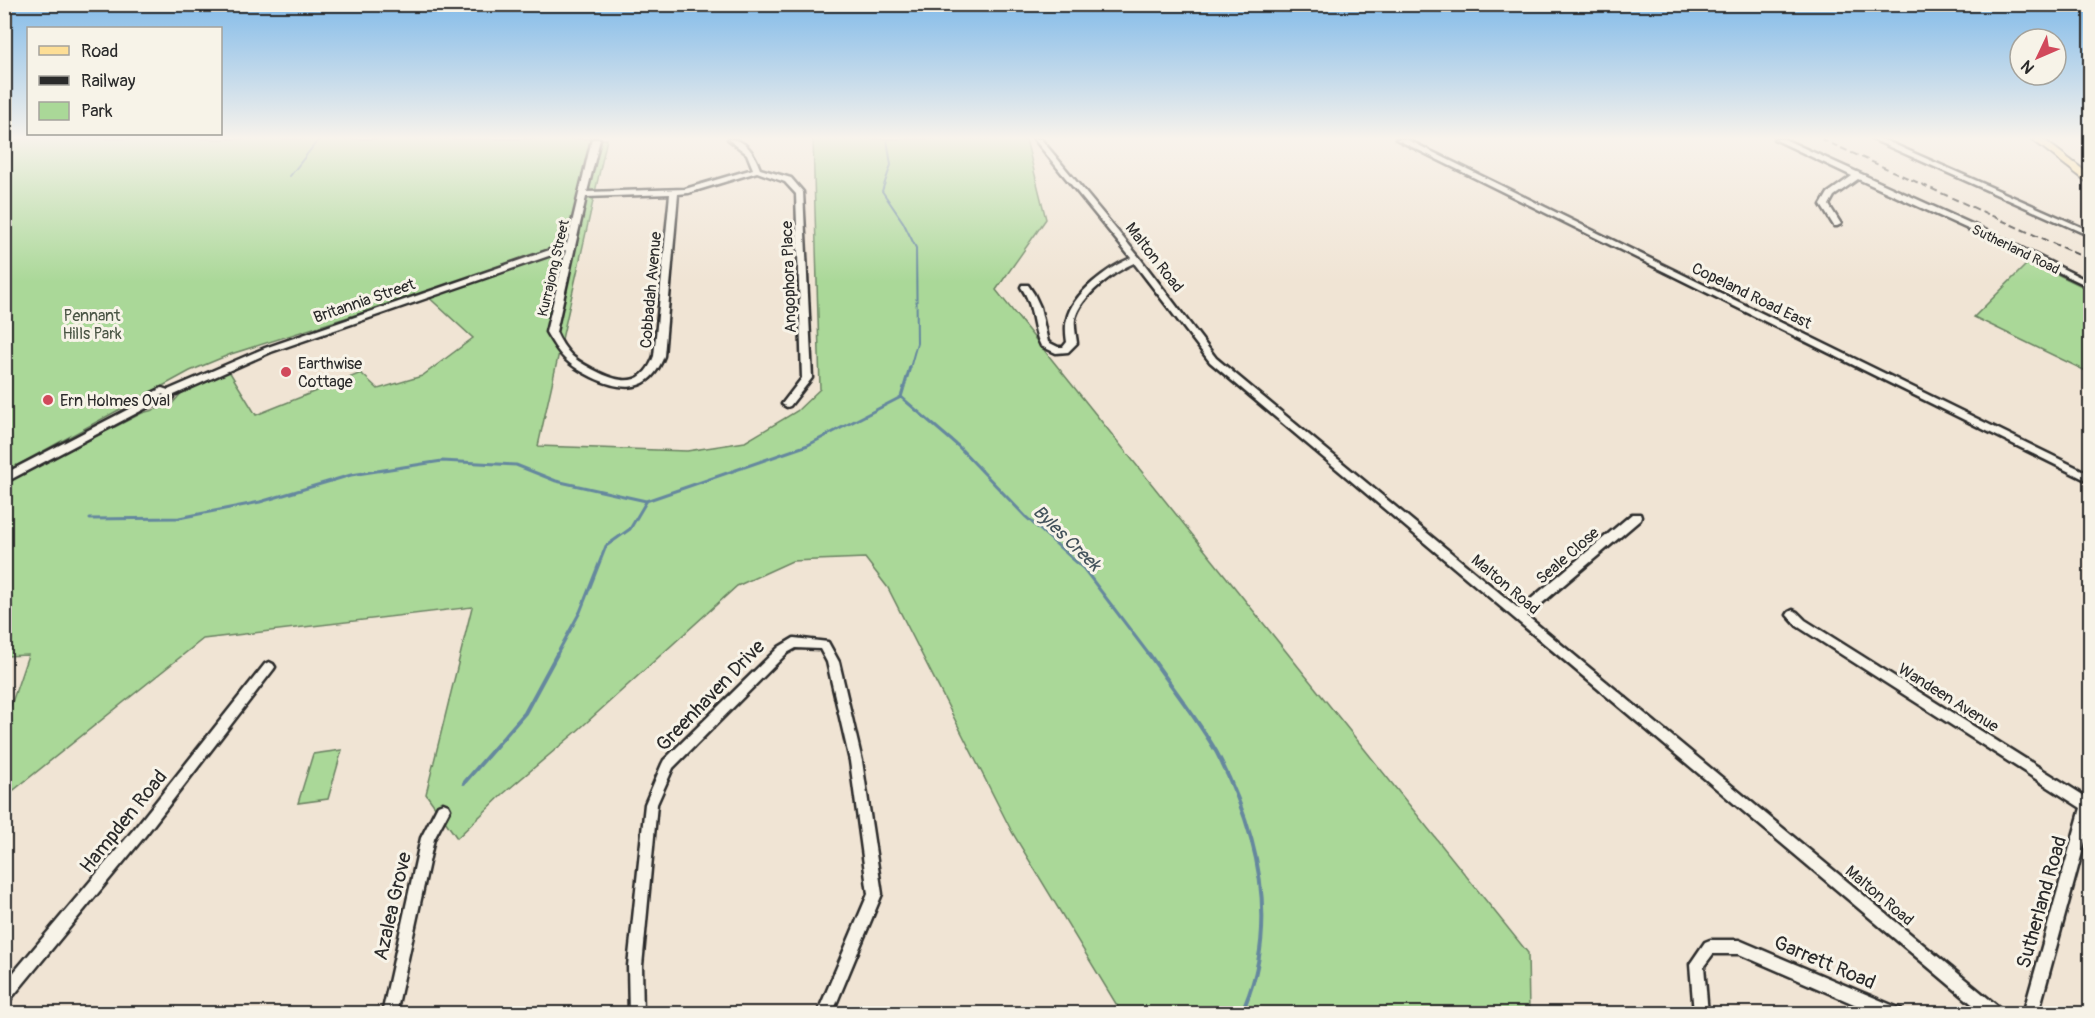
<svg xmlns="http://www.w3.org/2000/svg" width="2095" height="1018" font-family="Pangolin,sans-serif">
<rect width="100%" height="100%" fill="#f0e4d4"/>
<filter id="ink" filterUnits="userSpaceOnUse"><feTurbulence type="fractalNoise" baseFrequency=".0167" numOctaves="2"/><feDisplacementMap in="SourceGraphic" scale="12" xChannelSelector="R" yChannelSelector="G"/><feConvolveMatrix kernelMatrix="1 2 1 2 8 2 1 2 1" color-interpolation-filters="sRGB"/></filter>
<g filter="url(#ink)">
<g fill="#aad898" stroke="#6a8262" stroke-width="1.5">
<polygon points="5,139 607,139 538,446 687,451 745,442 797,411 820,389 813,139 1026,139 1046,219 996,290 1528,953 1529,1013 1109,1013 1118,1007 1012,832 888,588 865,558 792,561 737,586 575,733 503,794 457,838 426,794 472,607 203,639 10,793 5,781 5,723 28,655 5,656 5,483 142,413 171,405 183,391 229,371 256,415 361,373 378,389 422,376 473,338 424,293 231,354 190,371 5,472"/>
<polygon points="2030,261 2090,290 2090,373 1974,317"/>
<polygon points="342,750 328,799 298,803 313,754"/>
</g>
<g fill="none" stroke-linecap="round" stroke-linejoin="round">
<g stroke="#65889e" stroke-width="2">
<polyline points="887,139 891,165 882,191 903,222 916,248 917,343 910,368"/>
<polyline points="290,176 319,139"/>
</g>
<g stroke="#65889e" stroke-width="3">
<polyline points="910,367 901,397 958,446 1026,517 1084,569 1150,656"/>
<polyline points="90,519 179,518 260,502 351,475 442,461 516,465 556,481 646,501 808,445 901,397"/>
<polyline points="556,656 580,612 606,546 630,529 646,502"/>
</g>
<g stroke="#65889e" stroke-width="4">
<path d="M1149,654C1171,686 1199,721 1217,753C1257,831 1280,921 1245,1005"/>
<polyline points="464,783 525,713 557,654"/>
</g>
<defs>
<g id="minor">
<path d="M592,139H600L587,192L685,189L753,169L747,154L728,139C746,139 754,153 760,169L791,178L803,192L812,378L790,406L787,407L782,404L802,378L796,194L785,182L757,172L688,193L678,194L664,356C650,393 623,392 592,377C582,372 572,366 565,359C557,351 552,342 546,332L566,250L271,352L174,395L172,399L164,404L152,405L4,483V474L146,400L148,395L162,388L168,390L265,348L567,244ZM670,194L654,356C644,384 625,385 600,373C590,368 580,363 572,356C565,349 560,341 556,332L586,197ZM163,394L164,396L155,399Z"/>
<path d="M1034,139H1041L1139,257L1216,358L1519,609L1632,514H1640L1641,517L1640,520L1527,616L2001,1009L2003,1014H1984L1210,362L1134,263C1115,271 1080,296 1075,319C1074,326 1076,335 1077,343L1068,352L1056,353L1041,346C1031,326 1035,307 1021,287L1022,285H1028L1034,294L1040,307L1048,342L1058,347H1063L1067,342C1066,335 1065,326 1067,319C1072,294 1109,267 1131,258Z"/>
<polygon points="1396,139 1406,139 2090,474 2090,482"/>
<polygon points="1774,139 1784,139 1985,230 2090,282 2090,287 1979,234 1858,179 1834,196 1829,205 1841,224 1837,226 1834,226 1821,205 1828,193 1852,176"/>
<polygon points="1872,139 1882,139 2090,231 2090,236"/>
<polygon points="1793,610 1797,612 1805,620 2086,797 2090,795 2090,823 2038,1014 2023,1014 2081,808 1797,626 1787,615 1789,612"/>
<polygon points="794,638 828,642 839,662 862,761 882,894 832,1014 817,1014 868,894 850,761 827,662 820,649 796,648 787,653 673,768 657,804 642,966 643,1014 629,1014 628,966 645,804 662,764 664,760 779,647"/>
<polygon points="269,662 273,664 275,667 273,670 145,836 9,1001 4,1003 4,984 135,828 265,664"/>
<polygon points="443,803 448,805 450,809 434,839 396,1014 382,1014 421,838 438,805"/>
<polygon points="1710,940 1739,940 1901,1009 1903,1014 1877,1014 1739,954 1713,954 1704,966 1708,1014 1694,1014 1690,964 1705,942"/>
</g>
<polygon id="major" points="2032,139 2043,139 2090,175 2090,182 2086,181"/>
</defs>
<use href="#minor" stroke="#2b2b2b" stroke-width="5"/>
<use href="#major" stroke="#2b2b2b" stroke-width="4"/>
<use href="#minor" fill="#f7f3e8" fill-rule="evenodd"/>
<use href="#major" fill="#fdde96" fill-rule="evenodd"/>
<polyline stroke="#2b2b2b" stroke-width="2" stroke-dasharray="7 4" stroke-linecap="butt" points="1821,139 2090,260"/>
</g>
</g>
<linearGradient id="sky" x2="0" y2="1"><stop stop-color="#83bbe9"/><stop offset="0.49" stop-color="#f8f3ec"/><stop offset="1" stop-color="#f8f3ec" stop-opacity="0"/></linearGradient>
<rect width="2095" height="282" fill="url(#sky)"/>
<g fill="#d1495b" stroke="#f7f3e8" stroke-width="2">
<circle cx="286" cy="372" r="6"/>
<circle cx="48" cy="400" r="6"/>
</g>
<g text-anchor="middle" stroke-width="6" stroke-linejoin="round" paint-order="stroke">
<g font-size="14" fill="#2b2b2b" stroke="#f7f3e8">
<text transform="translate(2016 249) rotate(26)" y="5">Sutherland Road</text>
<text transform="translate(553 268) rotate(-77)" y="5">Kurrajong Street</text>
</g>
<g font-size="16" fill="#2b2b2b" stroke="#f7f3e8">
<text transform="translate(1155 257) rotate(52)" y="6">Malton Road</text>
<text transform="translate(788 277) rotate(-92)" y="6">Angophora Place</text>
<text transform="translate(650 290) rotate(-85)" y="6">Cobbadah Avenue</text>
<text transform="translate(1752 295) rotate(26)" y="6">Copeland Road East</text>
<text transform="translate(364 300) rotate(-19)" y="6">Britannia Street</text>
<text transform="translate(1567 555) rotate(-41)" y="6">Seale Close</text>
<text transform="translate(1506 584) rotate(40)" y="6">Malton Road</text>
<text transform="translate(1949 697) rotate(32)" y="6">Wandeen Avenue</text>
<text transform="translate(1880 895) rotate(40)" y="6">Malton Road</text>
</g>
<g font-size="16" fill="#4b5646" stroke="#f7f3e8">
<text x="92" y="321">Pennant<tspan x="92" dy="18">Hills Park</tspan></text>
</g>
<g font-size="16" fill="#2b2b2b" stroke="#f7f3e8" text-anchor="start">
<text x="298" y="369">Earthwise<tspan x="298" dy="18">Cottage</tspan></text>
<text x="60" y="406">Ern Holmes Oval</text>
</g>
<g font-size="18" font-style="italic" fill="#43525b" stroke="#f7f3e8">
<text transform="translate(1067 538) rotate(44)" y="6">Byles Creek</text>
</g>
<g font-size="20" fill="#2b2b2b" stroke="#f7f3e8">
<text transform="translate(710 695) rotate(-46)" y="7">Greenhaven Drive</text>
<text transform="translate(123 821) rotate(-51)" y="7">Hampden Road</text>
<text transform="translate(2041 902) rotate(-74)" y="7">Sutherland Road</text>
<text transform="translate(392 906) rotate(-77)" y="7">Azalea Grove</text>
<text transform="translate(1825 962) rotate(23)" y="7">Garrett Road</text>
</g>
</g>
<rect width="2095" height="1018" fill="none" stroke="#f7f3e8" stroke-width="24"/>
<rect x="12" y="12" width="2071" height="994" fill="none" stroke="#2b2b2b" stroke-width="2" filter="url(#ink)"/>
<rect x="27" y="27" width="195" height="108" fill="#f7f3e8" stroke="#a5a39c" stroke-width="1.5"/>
<rect x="39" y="46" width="30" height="9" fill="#fdde96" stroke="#a5a39c" stroke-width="1.5"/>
<text x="81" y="57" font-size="18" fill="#2b2b2b">Road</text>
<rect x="39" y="76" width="30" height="9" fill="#2b2b2b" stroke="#a5a39c" stroke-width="1.5"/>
<text x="81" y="87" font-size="18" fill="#2b2b2b">Railway</text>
<rect x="39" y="102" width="30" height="18" fill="#aad898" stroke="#a5a39c" stroke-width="1.5"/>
<text x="81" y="117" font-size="18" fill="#2b2b2b">Park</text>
<g transform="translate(2038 57) rotate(226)"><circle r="28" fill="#f7f3e8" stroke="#a5a39c" stroke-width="1.5"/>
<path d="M0-4.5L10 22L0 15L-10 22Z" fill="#d1495b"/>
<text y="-9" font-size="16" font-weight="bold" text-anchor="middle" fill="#2b2b2b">N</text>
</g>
</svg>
